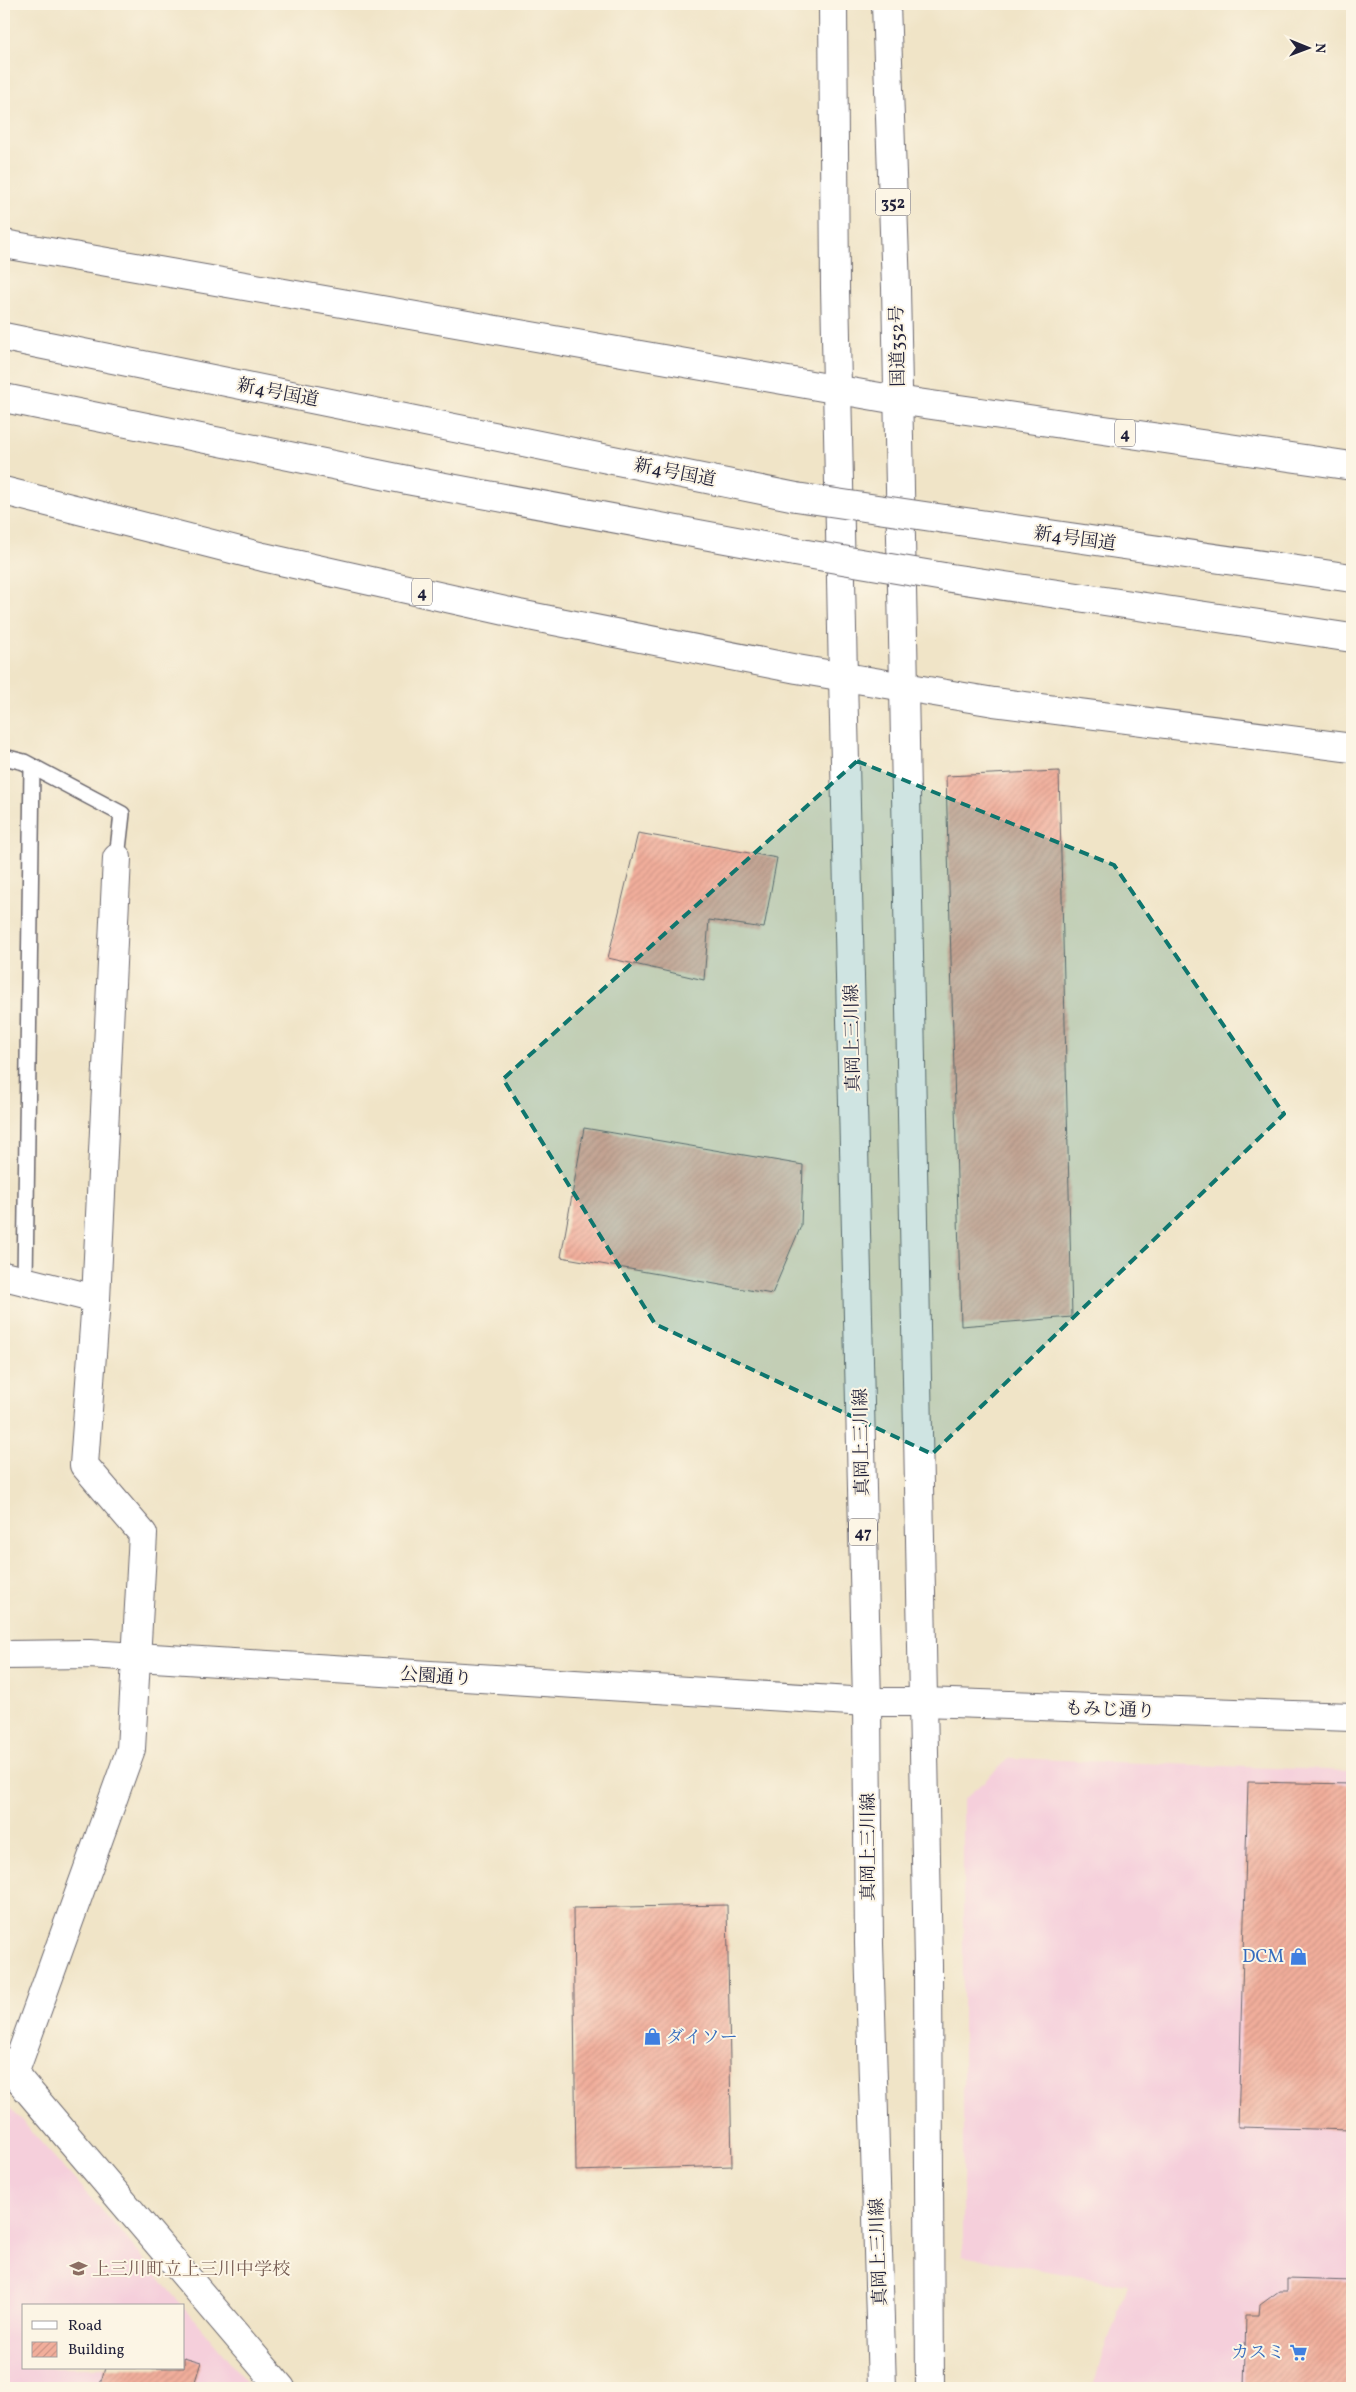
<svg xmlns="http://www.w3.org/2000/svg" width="1356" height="2392" font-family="Vollkorn,'Noto Serif JP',serif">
<defs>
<pattern id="building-hatch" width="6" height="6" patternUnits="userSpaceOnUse" patternTransform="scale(1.25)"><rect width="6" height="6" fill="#f1ae9b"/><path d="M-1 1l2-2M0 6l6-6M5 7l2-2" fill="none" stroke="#ce9586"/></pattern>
</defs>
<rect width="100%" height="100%" fill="#fcf5e5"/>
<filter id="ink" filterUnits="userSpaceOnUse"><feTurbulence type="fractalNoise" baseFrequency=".02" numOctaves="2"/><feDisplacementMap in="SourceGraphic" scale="10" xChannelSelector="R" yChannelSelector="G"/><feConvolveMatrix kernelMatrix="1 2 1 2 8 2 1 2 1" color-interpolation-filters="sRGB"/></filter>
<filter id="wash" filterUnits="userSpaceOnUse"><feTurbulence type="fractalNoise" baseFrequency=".0096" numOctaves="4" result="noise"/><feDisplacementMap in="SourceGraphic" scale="20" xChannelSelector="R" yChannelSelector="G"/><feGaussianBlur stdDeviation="1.12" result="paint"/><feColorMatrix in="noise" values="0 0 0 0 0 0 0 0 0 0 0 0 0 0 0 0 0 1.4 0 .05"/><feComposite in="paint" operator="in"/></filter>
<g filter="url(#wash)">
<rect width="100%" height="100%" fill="#f0e4c7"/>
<g fill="#f5cfdb">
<polygon points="1010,1758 1352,1771 1352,2388 1092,2388 1127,2285 963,2256 963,1800"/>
<polygon points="4,2101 122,2233 182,2306 24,2306 24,2368 184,2368 184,2307 251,2388 4,2388"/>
</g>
<g id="blocks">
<g fill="url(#building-hatch)">
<polygon points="1059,771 1072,1317 961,1326 946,776"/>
<polygon points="638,833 777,858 764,928 709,920 704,980 608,958"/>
<polygon points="584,1128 803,1165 801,1226 772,1294 561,1257"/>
<polygon points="1248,1782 1352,1784 1352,2130 1238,2127"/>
<polygon points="727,1905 732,2166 576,2171 573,1908"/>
<polygon points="1287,2279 1352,2281 1352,2388 1244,2388 1246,2315 1259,2315 1260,2305 1279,2291 1287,2291"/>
<polygon points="184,2357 201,2362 193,2388 99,2388 105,2368 184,2368"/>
</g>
</g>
</g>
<g filter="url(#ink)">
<use href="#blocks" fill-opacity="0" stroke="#6a666c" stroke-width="1"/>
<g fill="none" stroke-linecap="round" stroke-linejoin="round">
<defs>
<g id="lane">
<polyline points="4,757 24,762 122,814 117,858"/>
<polyline points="25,1281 32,767"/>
</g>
<g id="street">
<polyline points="4,1276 96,1299"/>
<polyline points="4,2062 281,2388"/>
<polyline points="14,2074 131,1749 143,1534 84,1465 96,1299 117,858"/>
</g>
<polyline id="secondary" points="4,1655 89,1654 867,1702 923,1702 1352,1717"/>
<g id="primary">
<polyline points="843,677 867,1702 869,1944 882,2388"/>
<polyline points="904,688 928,1965 930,2388"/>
</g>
<g id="highway">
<polyline points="833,4 835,288 843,677"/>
<polyline points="886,4 896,288 904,688"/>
<polyline points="4,244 897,400 1352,466"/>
<polyline points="4,337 796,497"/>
<polyline points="4,398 407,480 795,552"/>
<polyline points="4,491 263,557 519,614 797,669 994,702 1352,748"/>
<polyline points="945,519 1352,578"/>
<polyline points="944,577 1352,638"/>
</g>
</defs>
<use href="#lane" stroke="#6a666c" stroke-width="18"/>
<use href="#street" stroke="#6a666c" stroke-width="30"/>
<use href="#secondary" stroke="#6a666c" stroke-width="30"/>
<use href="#primary" stroke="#6a666c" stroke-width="30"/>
<use href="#highway" stroke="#6a666c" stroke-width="30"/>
<use href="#lane" stroke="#fff" stroke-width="15"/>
<use href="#street" stroke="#fff" stroke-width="28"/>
<use href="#secondary" stroke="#fff" stroke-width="28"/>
<use href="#primary" stroke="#fff" stroke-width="28"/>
<use href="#highway" stroke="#fff" stroke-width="28"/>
<defs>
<g id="highway-bridge">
<polyline points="796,497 945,519"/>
<polyline points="795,552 944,577"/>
</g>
</defs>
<use href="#highway-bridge" stroke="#6a666c" stroke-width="30" stroke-linecap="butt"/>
<use href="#highway-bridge" stroke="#fff" stroke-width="28"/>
</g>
</g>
<path fill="#0f766e" fill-opacity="0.2" stroke="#0f766e" stroke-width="4" stroke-dasharray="10 6" stroke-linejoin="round" d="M857,761L1114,865L1284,1114L932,1454L655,1324L503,1079Z"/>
<defs>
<symbol id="shop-bare" viewBox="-9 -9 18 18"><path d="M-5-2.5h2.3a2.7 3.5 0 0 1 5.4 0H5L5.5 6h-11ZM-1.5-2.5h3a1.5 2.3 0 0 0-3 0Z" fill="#3f7fe0" stroke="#fcf5e5" stroke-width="2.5" paint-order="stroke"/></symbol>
<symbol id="school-bare" viewBox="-9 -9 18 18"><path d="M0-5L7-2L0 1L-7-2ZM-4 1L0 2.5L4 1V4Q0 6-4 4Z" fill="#8d6e63" stroke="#fcf5e5" stroke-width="2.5" paint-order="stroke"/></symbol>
<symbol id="supermarket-bare" viewBox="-9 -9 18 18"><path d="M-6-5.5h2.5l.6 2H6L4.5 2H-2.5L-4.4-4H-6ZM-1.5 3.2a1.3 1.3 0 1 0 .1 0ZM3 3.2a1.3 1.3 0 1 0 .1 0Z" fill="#3f7fe0" stroke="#fcf5e5" stroke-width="2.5" paint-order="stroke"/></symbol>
</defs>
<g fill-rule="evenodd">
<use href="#shop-bare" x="1286" y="1944" width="25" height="25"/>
<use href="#shop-bare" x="640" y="2024" width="25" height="25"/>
<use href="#school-bare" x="66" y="2256" width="25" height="25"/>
<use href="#supermarket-bare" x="1286" y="2340" width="25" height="25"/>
</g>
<g text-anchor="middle" stroke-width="4" stroke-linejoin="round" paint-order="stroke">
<g fill="#fcf5e5" stroke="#63616e" stroke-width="1">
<rect x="875.5" y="188.5" width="35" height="27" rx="4"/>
<rect x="1115" y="419.5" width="20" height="27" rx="4"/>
<rect x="412" y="578.5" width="20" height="27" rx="4"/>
<rect x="849" y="1518.5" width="28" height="27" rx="4"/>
</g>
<g font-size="16" font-weight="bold" fill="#22223b">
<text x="893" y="208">352</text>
<text x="1125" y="439">4</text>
<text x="422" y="598">4</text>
<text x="863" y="1538">47</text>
</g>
<g font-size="18" fill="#22223b" stroke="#fcf5e5">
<text transform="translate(897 346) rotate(-91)" y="6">国道352号</text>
<text transform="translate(278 392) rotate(11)" y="6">新4号国道</text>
<text transform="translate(675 472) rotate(11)" y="6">新4号国道</text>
<text transform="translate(1075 538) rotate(8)" y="6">新4号国道</text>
<text transform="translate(852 1038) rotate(-91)" y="6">真岡上三川線</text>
<text transform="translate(861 1442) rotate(-91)" y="6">真岡上三川線</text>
<text transform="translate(436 1676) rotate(4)" y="6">公園通り</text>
<text transform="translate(1110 1709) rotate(2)" y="6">もみじ通り</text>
<text transform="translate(868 1847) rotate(-90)" y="6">真岡上三川線</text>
<text transform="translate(878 2252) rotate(-92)" y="6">真岡上三川線</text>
</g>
<g font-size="18" fill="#366cbe" stroke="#fcf5e5" text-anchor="end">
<text x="1284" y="1962">DCM</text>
<text x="666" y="2043" text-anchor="start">ダイソー</text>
<text x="1285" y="2358">カスミ</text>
</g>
<g font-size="18" fill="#785e54" stroke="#fcf5e5" text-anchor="start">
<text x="92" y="2275">上三川町立上三川中学校</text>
</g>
</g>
<rect width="1356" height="2392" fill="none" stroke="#fcf5e5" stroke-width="20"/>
<rect x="22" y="2304" width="162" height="65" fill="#fcf5e5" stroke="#a5a1a1"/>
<rect x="32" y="2321" width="25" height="8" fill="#ffffff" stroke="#a5a1a1"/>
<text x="68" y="2330" font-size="15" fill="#22223b">Road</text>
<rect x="32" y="2342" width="25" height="15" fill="url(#building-hatch)" stroke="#a5a1a1"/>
<text x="68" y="2354" font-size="15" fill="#22223b">Building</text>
<g transform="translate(1308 48) rotate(91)" stroke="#fcf5e5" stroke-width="4" paint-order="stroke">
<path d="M0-4L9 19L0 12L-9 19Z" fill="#22223b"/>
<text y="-8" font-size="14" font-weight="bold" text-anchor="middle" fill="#22223b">N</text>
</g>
</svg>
